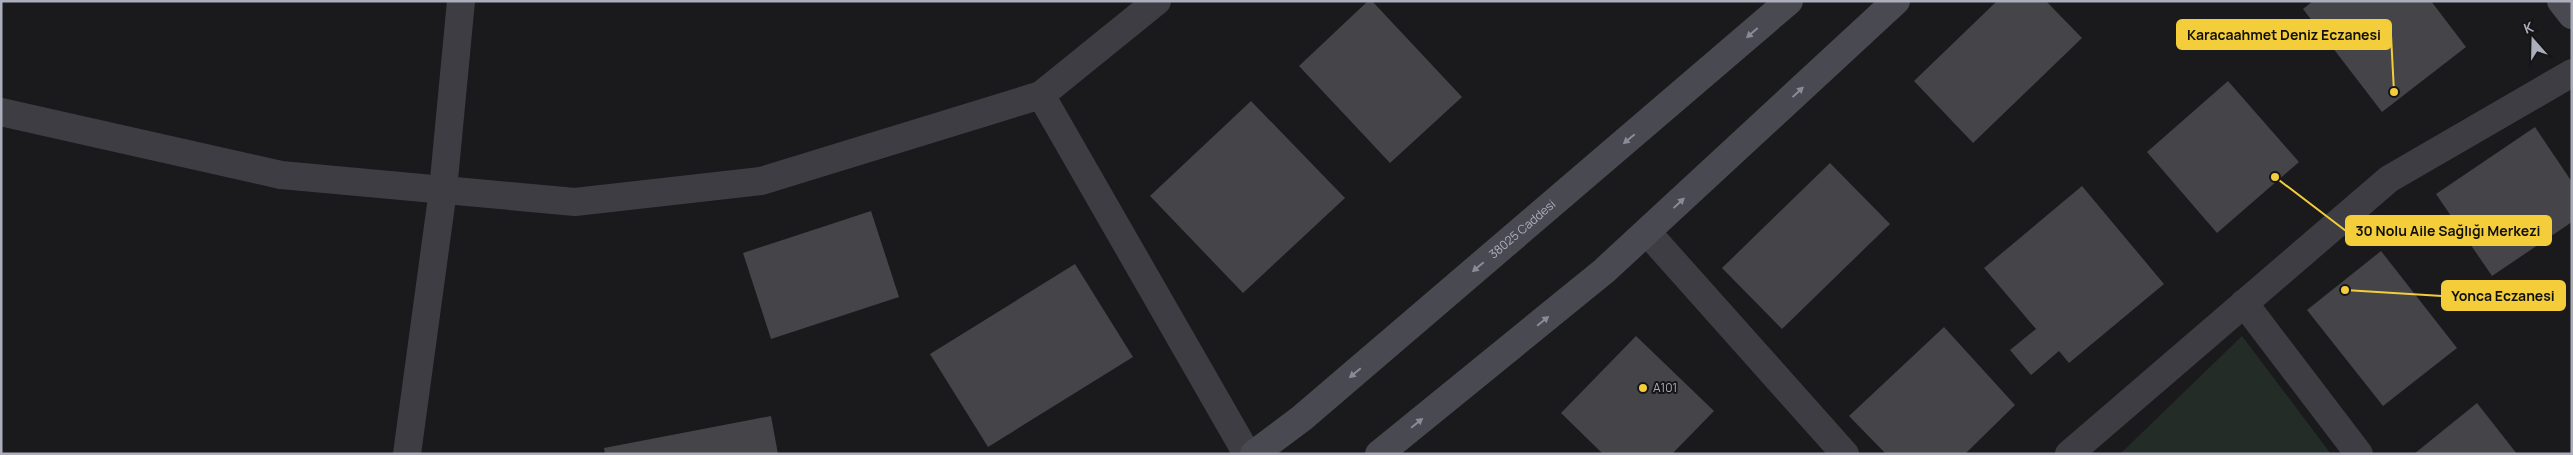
<svg xmlns="http://www.w3.org/2000/svg" width="2573" height="455" font-family="Manrope,sans-serif">
<rect width="100%" height="100%" fill="#1a1a1c"/>
<polygon fill="#232c26" points="2242,336 2331,454 2120,454"/>
<g fill="#444449">
<polygon points="1368,1 1372,1 1462,97 1390,163 1299,66"/>
<polygon points="1997,1 2046,1 2082,38 1973,143 1914,81"/>
<polygon points="2313,1 2431,1 2466,47 2382,112 2303,9"/>
<polygon points="2228,81 2299,162 2217,233 2147,152"/>
<polygon points="1251,101 1345,198 1243,293 1150,196"/>
<polygon points="2535,127 2572,182 2572,222 2492,276 2436,194"/>
<polygon points="1830,163 1890,224 1782,329 1722,268"/>
<polygon points="2082,186 2164,284 2069,363 2059,351 2031,375 2010,350 2036,329 1984,268"/>
<polygon points="871,211 899,297 771,339 743,253"/>
<polygon points="2381,251 2457,348 2383,406 2307,310"/>
<polygon points="1075,264 1133,357 988,447 930,354"/>
<polygon points="1944,327 2015,405 1965,454 1886,454 1849,416"/>
<polygon points="1636,336 1714,411 1672,454 1603,454 1561,413"/>
<polygon points="2477,403 2517,454 2414,454"/>
<polygon points="771,416 778,454 605,454 604,448"/>
</g>
<g fill="none" stroke-linecap="round" stroke-linejoin="round">
<g stroke="#3d3d43" stroke-width="28">
<polyline points="1041,95 1247,454"/>
<polyline points="1,112 281,175 575,202 761,181 1041,95 1157,1"/>
<polyline points="1647,232 1845,454"/>
<polyline points="2244,303 2359,454"/>
<polyline points="407,454 443,190 461,1"/>
<polyline points="2069,454 2389,179 2572,73"/>
</g>
<g stroke="#494a51" stroke-width="28">
<polyline points="2561,1 2572,15"/>
<path id="s1" d="M1254,454L1302,418L1789,1"/>
<polyline points="1379,454 1604,271 1896,1"/>
</g>
</g>
<defs><path id="oneway-solid" d="M-6-.8H1V-3.2L6.5 0L1 3.2V.8H-6Z" transform="scale(1.25)"/></defs>
<g fill="#898c96">
<use href="#oneway-solid" transform="translate(1752 33) rotate(139)"/>
<use href="#oneway-solid" transform="translate(1798 92) rotate(-43)"/>
<use href="#oneway-solid" transform="translate(1629 139) rotate(140)"/>
<use href="#oneway-solid" transform="translate(1679 203) rotate(-43)"/>
<use href="#oneway-solid" transform="translate(1478 267) rotate(140)"/>
<use href="#oneway-solid" transform="translate(1543 321) rotate(-39)"/>
<use href="#oneway-solid" transform="translate(1355 373) rotate(140)"/>
<use href="#oneway-solid" transform="translate(1417 423) rotate(-39)"/>
</g>
<circle fill="#f3cd3a" stroke="#151517" stroke-width="2" cx="1643" cy="388" r="5"/>
<g text-anchor="middle" stroke-width="4" stroke-linejoin="round" paint-order="stroke">
<g font-size="12" fill="#acafbb" stroke="#151517">
<text dy="4" stroke="none"><textPath href="#s1" startOffset="350">38025 Caddesi</textPath></text>
</g>
<g font-size="12" fill="#acafbb" stroke="#151517" text-anchor="start">
<text x="1653" y="392">A101</text>
</g>
</g>
<path fill="none" stroke="#f3cd3a" stroke-width="2" d="M2394 92L2391 35M2275 177L2346 231M2345 290L2442 296"/>
<g fill="#f3cd3a" stroke="#151517" stroke-width="2">
<circle cx="2394" cy="92" r="5"/>
<circle cx="2275" cy="177" r="5"/>
<circle cx="2345" cy="290" r="5"/>
</g>
<g fill="#f3cd3a" stroke="#f3cd3a" stroke-width="2">
<rect x="2177" y="20" width="214" height="29" rx="5"/>
<rect x="2346" y="216" width="205" height="29" rx="5"/>
<rect x="2442" y="281" width="123" height="29" rx="5"/>
</g>
<g font-size="14" text-anchor="middle" font-weight="bold" fill="#111">
<text x="2284" y="40">Karacaahmet Deniz Eczanesi</text>
<text x="2448" y="236">30 Nolu Aile Sağlığı Merkezi</text>
<text x="2503" y="301">Yonca Eczanesi</text>
</g>
<rect width="2573" height="455" fill="none" stroke="#acafbb" stroke-width="5"/>
<g transform="translate(2533 40) rotate(340)" stroke="#151517" stroke-width="4" paint-order="stroke">
<path d="M0-4L9 19L0 12L-9 19Z" fill="#acafbb"/>
<text y="-8" font-size="14" font-weight="bold" text-anchor="middle" fill="#acafbb">K</text>
</g>
</svg>
